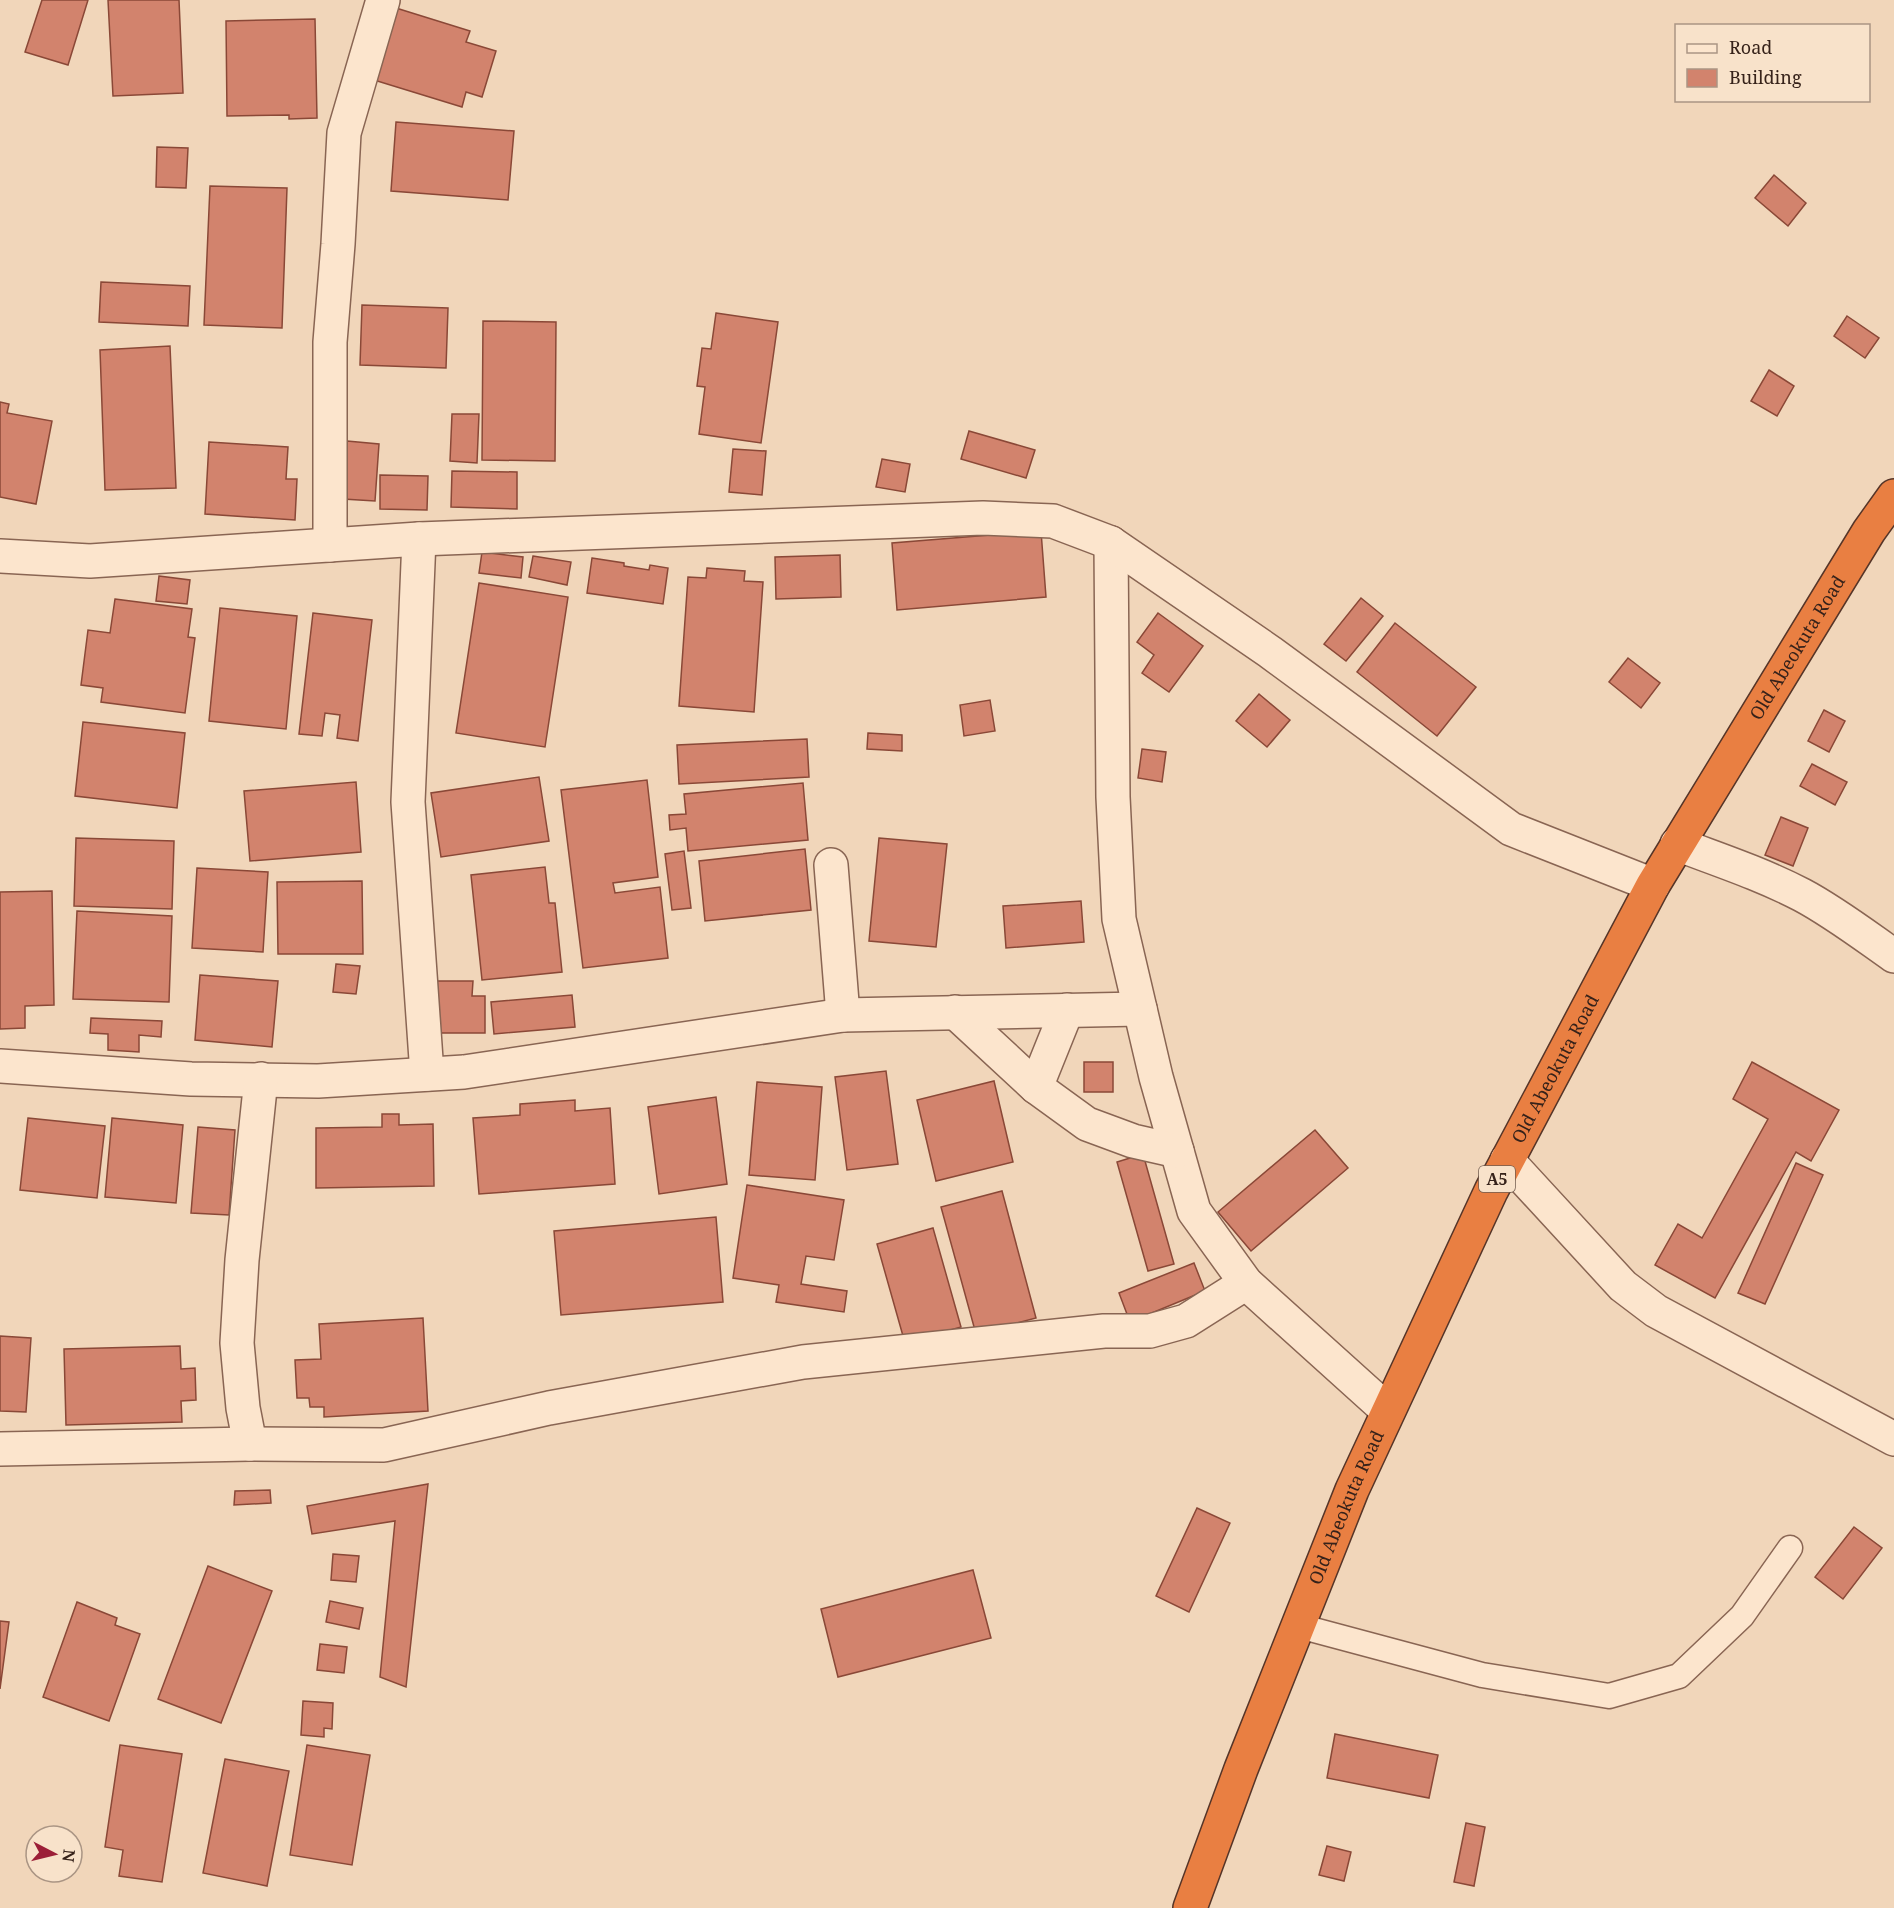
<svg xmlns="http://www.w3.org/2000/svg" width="1894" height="1908" font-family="'Noto Serif',serif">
<rect width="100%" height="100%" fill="#f1d6ba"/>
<g fill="#d2836d" stroke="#8a4837" stroke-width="1.5">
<polygon points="42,0 88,0 68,65 25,52"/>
<polygon points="108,0 179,0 183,93 113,96"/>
<polygon points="396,8 470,31 466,42 496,51 482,97 466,92 462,107 374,80"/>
<polygon points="315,19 317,118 289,119 289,115 227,116 226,21"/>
<polygon points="396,122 514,131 508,200 391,191"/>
<polygon points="157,147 188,148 186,188 156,187"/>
<polygon points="1774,175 1806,203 1788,226 1755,198"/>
<polygon points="210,186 287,188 282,328 204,325"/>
<polygon points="101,282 190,286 188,326 99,322"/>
<polygon points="362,305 448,308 446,368 360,365"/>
<polygon points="716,313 778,322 761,443 699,434 705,387 697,386 702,348 711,349"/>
<polygon points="1847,316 1879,338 1865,358 1834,336"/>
<polygon points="483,321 556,322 555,461 482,460"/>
<polygon points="170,346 176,488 105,490 100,350"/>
<polygon points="1769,370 1794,386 1777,416 1751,401"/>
<polygon points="0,402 9,404 7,413 52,421 36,504 0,497"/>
<polygon points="452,414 479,414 477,463 450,461"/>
<polygon points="969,431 1035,450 1026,478 961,459"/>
<polygon points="347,441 379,444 375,501 343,499"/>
<polygon points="209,442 288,447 286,479 297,479 295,520 205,514"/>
<polygon points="733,449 766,451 762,495 729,492"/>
<polygon points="882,459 910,464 905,492 876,487"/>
<polygon points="452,471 517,472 517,509 451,507"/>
<polygon points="380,475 428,476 427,510 380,509"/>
<polygon points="1041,531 1046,597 897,610 892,543"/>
<polygon points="482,552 523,557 521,578 479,573"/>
<polygon points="840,555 841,597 776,599 775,557"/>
<polygon points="533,556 571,562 567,585 529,577"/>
<polygon points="592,558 624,563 624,566 649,570 650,565 668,568 663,604 587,593"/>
<polygon points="707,568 745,571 744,581 763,582 754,712 679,706 688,577 706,578"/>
<polygon points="159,576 190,580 187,604 156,601"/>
<polygon points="479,583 568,597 545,747 456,733"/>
<polygon points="1361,598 1383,616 1346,661 1324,644"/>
<polygon points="115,599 192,609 188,637 195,638 185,713 101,702 103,688 81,685 88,630 110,633"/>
<polygon points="220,608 297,616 286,729 209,721"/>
<polygon points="313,613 372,620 358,741 337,738 340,715 325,713 322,736 299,734"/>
<polygon points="1158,613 1203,646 1169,692 1142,673 1154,655 1137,642"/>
<polygon points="1395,623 1476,687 1437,736 1357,672"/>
<polygon points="1628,658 1660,683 1641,708 1609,682"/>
<polygon points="1259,694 1290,720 1267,747 1236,721"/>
<polygon points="990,700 995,731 964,736 960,705"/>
<polygon points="1824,710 1845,721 1829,752 1808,741"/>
<polygon points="83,722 185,733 177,808 75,796"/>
<polygon points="868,733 902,735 902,751 867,749"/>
<polygon points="807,739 809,777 679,784 677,745"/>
<polygon points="1142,749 1166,752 1162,782 1138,778"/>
<polygon points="1812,764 1847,782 1835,805 1800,786"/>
<polygon points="539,777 549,841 441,857 431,793"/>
<polygon points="647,780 658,877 613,883 615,893 660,887 668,958 583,968 561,790"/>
<polygon points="356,782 361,852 250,861 244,791"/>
<polygon points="803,783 808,840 688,851 686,828 670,830 669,815 686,814 684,794"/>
<polygon points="1781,817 1808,828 1793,866 1765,855"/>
<polygon points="76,838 174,841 172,909 74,906"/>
<polygon points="879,838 947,844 936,947 869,941"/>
<polygon points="805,849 811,910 705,921 699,861"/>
<polygon points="684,851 691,908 672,910 665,854"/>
<polygon points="545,867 549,903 555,903 562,972 482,980 471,875"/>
<polygon points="197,868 268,872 263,952 192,948"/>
<polygon points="362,881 363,954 278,954 277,882"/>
<polygon points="52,891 54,1005 25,1006 25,1028 0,1029 0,892"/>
<polygon points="1081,901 1084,942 1006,948 1003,906"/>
<polygon points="77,911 172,916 169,1002 73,999"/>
<polygon points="336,964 360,966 356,994 333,992"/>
<polygon points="200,975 278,981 272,1047 195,1040"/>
<polygon points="437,981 473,981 472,996 485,996 485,1033 438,1033"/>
<polygon points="572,995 575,1027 494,1034 491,1002"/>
<polygon points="91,1018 162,1021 161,1037 139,1035 139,1052 108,1050 108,1034 90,1033"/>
<rect x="1084" y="1062" width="29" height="30"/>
<polygon points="1752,1062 1839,1110 1811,1161 1796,1152 1715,1298 1655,1265 1678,1224 1702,1238 1768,1119 1733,1099"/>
<polygon points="886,1071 898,1164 847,1170 835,1077"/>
<polygon points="994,1081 1013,1162 936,1181 917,1100"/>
<polygon points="757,1082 822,1087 815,1180 749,1175"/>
<polygon points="716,1097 727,1184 659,1194 648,1107"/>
<polygon points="575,1100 575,1111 610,1108 615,1184 479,1194 473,1118 520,1115 520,1104"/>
<polygon points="382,1114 399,1114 399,1125 433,1124 434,1186 316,1188 316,1128 382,1127"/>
<polygon points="28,1118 105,1126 97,1198 20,1190"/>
<polygon points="112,1118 183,1125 176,1203 105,1197"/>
<polygon points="198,1127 235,1130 229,1215 191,1213"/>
<polygon points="1315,1130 1348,1168 1251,1251 1218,1212"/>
<polygon points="1143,1154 1174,1264 1148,1271 1117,1162"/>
<polygon points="1796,1163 1823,1175 1765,1304 1738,1293"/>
<polygon points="747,1185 844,1200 834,1260 806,1256 801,1284 847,1291 844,1312 776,1302 779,1285 733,1278"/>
<polygon points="1002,1191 1036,1318 976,1334 941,1207"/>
<polygon points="716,1217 723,1302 561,1315 554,1231"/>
<polygon points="933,1228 961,1327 905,1343 877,1244"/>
<polygon points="1194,1263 1205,1291 1130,1322 1119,1293"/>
<polygon points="423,1318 428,1411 324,1417 324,1407 310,1407 309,1398 297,1398 295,1360 321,1359 319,1324"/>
<polygon points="0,1336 31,1338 26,1412 0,1411"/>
<polygon points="180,1346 181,1369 195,1368 196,1400 181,1401 182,1422 66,1425 64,1349"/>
<polygon points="428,1484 406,1687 380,1677 395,1521 312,1534 307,1506"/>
<polygon points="270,1490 271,1503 234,1505 235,1491"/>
<polygon points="1197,1508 1230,1523 1189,1612 1156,1596"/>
<polygon points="1854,1527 1882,1548 1843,1599 1815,1577"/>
<polygon points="333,1554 359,1556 356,1582 331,1580"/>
<polygon points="208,1566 272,1591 221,1723 158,1699"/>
<polygon points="973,1570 991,1638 838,1677 821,1609"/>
<polygon points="330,1601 363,1608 359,1629 326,1622"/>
<polygon points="77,1602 117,1618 115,1625 140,1634 109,1721 43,1697"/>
<polygon points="0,1621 9,1622 0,1689"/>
<polygon points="320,1644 347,1647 344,1673 317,1670"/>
<polygon points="303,1701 333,1703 332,1729 324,1728 324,1737 301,1735"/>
<polygon points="1335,1734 1438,1755 1429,1798 1327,1778"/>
<polygon points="120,1745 182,1754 162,1882 119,1876 123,1850 105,1847"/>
<polygon points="307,1745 370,1755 352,1865 290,1855"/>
<polygon points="225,1759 289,1771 267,1886 203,1873"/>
<polygon points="1466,1823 1485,1827 1474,1886 1454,1882"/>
<polygon points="1327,1846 1351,1852 1344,1881 1319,1875"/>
</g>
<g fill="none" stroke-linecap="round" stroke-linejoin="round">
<defs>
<polyline id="lane" points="1299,1626 1482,1675 1609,1696 1679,1676 1742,1616 1790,1548"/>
<g id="street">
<polyline points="419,539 408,802 427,1074"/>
<polyline points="1111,543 1113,797 1119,919 1156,1077 1194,1211 1246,1283 1388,1411"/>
<polyline points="330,545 330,342 338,244 344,133 383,0"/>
<polyline points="0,556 90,561 419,539 983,518 1053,521 1111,543 1270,652 1511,829 1653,885"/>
<path d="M1677,844C1719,860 1762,874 1802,895C1834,912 1864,935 1894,956"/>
<polyline points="831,865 843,1015"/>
<polyline points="955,1012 1036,1087 1087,1124 1133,1141 1177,1151"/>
<polyline points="0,1066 191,1079 318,1081 464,1072 843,1015 1140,1009"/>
<polyline points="1036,1087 1067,1010"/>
<polyline points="1507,1160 1623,1286 1656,1311 1894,1439"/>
<polyline points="250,1444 243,1408 237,1343 242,1260 261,1079"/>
<polyline points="0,1449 250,1444 384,1445 549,1408 803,1362 1104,1331 1150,1331 1186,1321 1246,1283"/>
</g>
<g id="highway">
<path id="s1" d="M1190,1908L1241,1769L1352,1490L1491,1191L1653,885L1869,531L1894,496"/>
</g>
</defs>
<use href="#lane" stroke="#896553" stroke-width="27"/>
<use href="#street" stroke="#896553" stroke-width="36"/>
<use href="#highway" stroke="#563528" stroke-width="36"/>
<use href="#lane" stroke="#fce5cd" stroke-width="24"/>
<use href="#street" stroke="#fce5cd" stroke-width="33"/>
<use href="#highway" stroke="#e97f42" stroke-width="33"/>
</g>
<g text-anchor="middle" stroke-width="4.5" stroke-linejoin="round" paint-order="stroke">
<rect fill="#f8e2ca" stroke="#705c4f" stroke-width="1.5" x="1479" y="1166" width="36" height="26" rx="4.5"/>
<g font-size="16" font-weight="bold" fill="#36221a">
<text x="1497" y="1185">A5</text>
</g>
<g font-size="18" fill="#36221a" stroke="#f8e2ca">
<text dy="6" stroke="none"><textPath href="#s1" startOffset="1402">Old Abeokuta Road</textPath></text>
<text dy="6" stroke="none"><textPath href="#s1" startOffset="916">Old Abeokuta Road</textPath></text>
<text dy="6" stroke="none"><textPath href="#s1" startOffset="430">Old Abeokuta Road</textPath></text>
</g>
</g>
<rect x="1675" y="24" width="195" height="78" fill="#f8e2ca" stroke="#aa9584" stroke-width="1.5"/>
<rect x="1687" y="44" width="30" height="9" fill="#fce5cd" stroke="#aa9584" stroke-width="1.5"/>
<text x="1729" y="54" font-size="18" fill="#36221a">Road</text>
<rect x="1687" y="69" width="30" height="18" fill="#d2836d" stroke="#aa9584" stroke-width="1.5"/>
<text x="1729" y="84" font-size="18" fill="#36221a">Building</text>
<g transform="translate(54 1854) rotate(97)"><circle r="28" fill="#f8e2ca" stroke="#aa9584" stroke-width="1.5"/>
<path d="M0-4.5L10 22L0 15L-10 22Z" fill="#9c1f38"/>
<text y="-9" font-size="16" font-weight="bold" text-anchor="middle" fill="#36221a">N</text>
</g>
</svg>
